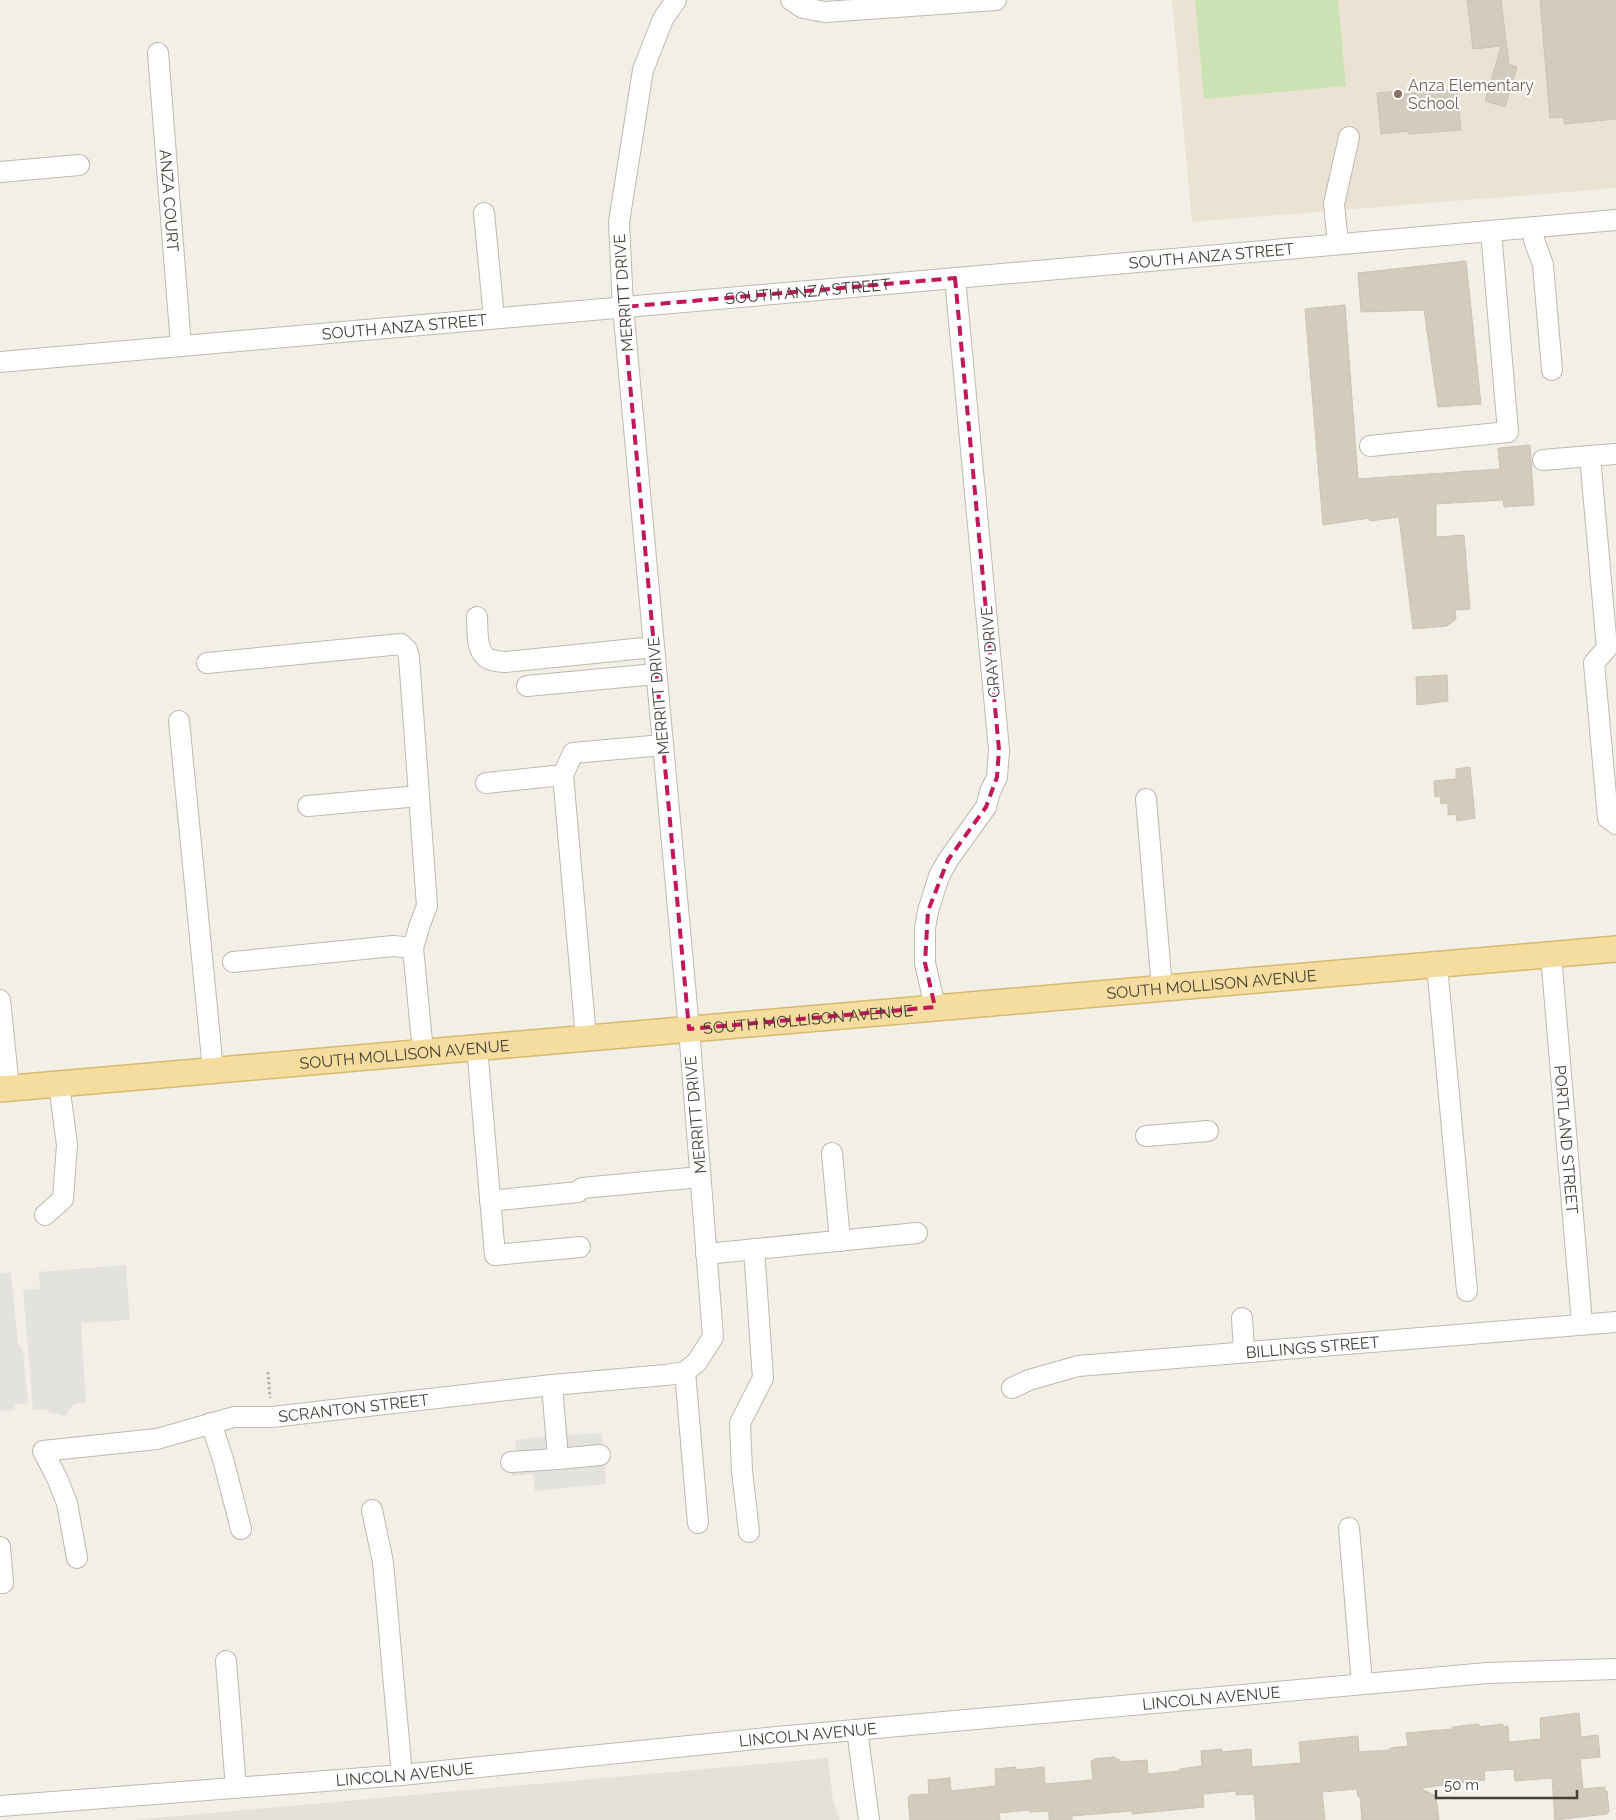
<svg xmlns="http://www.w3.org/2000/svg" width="1616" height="1820" font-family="Raleway,sans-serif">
<rect width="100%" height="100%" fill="#f2efe7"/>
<polygon fill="#e5e1d6" points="828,1758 833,1800 840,1820 133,1820"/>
<polygon fill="#eae3d3" points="1172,0 1616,0 1616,188 1192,222"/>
<polygon fill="#cce2b4" points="1195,0 1338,0 1346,86 1204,99"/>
<g fill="#e3e2df">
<polygon points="126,1265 130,1320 81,1323 86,1403 74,1404 66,1416 48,1412 48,1409 33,1410 23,1290 40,1289 39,1272"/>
<polygon points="11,1272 18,1343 23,1351 28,1403 15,1405 15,1410 0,1411 0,1274"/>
<polygon points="565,1413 568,1435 602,1433 606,1484 535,1491 533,1474 512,1476 510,1461 517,1459 515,1440 546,1436 544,1415"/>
</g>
<g fill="#d2cbbe" stroke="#ccc2b2">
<polygon points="1467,0 1501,0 1509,64 1517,67 1505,107 1485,101 1501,46 1473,49"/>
<polygon points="1540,0 1616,0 1616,119 1564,124 1564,117 1550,118"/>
<polygon points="1457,89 1461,130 1409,134 1409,131 1381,134 1377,93 1400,91 1401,94"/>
<polygon points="1466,261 1481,404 1438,407 1424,310 1361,312 1358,273"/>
<polygon points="1345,305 1358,479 1500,469 1498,448 1530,445 1534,505 1504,507 1503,500 1436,504 1436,537 1464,535 1470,609 1455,610 1456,619 1447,626 1413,629 1399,517 1370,521 1369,518 1323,525 1305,309"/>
<polygon points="1447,675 1448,701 1417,705 1416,677"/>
<polygon points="1470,767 1475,818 1457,821 1456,814 1448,815 1448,803 1441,804 1440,796 1435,797 1434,781 1456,779 1456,769"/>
<polygon points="1579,1713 1581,1737 1598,1735 1600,1757 1580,1759 1583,1789 1605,1787 1605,1791 1607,1791 1609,1812 1607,1812 1607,1814 1555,1820 1552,1778 1515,1781 1514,1769 1484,1771 1485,1780 1420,1788 1436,1796 1439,1820 1362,1820 1360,1797 1358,1797 1357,1789 1322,1792 1325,1820 1256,1820 1254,1794 1236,1795 1236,1791 1203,1794 1204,1807 1132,1814 1132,1811 1072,1816 1072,1820 1049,1820 1049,1811 1030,1812 1030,1810 999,1813 1000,1820 910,1820 908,1797 911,1797 910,1795 929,1794 928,1780 950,1778 951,1791 996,1786 995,1769 1016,1767 1016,1770 1044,1767 1045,1784 1093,1780 1091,1761 1094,1760 1094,1759 1115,1757 1115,1759 1119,1759 1119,1762 1147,1760 1148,1774 1180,1771 1180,1769 1202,1766 1201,1751 1222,1749 1222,1752 1251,1749 1252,1767 1301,1763 1299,1742 1358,1736 1359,1752 1390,1750 1390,1748 1408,1746 1406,1733 1452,1729 1452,1727 1479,1724 1479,1727 1503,1724 1503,1727 1508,1726 1509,1742 1541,1739 1540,1718"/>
</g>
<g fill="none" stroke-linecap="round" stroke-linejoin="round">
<defs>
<g id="minor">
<polyline points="791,0 803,8 825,12 996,0"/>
<path id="s1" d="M158,53L181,346"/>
<polyline points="0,172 79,165"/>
<polyline points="484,213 494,318"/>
<polyline points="1533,227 1534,240 1543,265 1552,370"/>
<polyline points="1338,244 1334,204 1349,137"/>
<path id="s2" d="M0,362L1616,220"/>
<polyline points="1370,446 1508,432 1491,231"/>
<polyline points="1615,454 1590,456 1607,648 1594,663 1608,818 1616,824"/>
<polyline points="1543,460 1590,456"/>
<path d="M477,617C478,630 475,653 489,659C494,661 501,662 506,662L654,647"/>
<polyline points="207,663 401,644 407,650 409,657 427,906 420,924 413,948 423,1052"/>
<polyline points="527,686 656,674"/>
<polyline points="179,721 213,1070"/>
<polyline points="563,775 573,753 663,745"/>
<polyline points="486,783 563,775 586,1038"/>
<polyline points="1146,799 1162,988"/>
<polyline points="308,806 419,796"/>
<path id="s3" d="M1551,955L1582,1323"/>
<polyline points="233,962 393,946 413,948"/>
<polyline points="1437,965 1467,1291"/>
<polyline points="0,1000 9,1088"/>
<polyline points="935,1007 925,963 925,928 928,911 939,876 948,860 986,807 990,792 997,777 999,750 955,278"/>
<polyline points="477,1047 495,1255 580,1247"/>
<polyline points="1146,1136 1208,1131"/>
<polyline points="832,1153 840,1241"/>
<polyline points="582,1188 700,1177"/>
<polyline points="490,1201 578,1192"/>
<polyline points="45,1215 63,1199 67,1145 59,1084"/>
<polyline points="706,1254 917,1233"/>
<polyline points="1242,1318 1244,1352"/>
<polyline points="685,1372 698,1523"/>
<polyline points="552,1385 558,1459 600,1455"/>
<path id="s4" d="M1012,1388L1029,1380L1078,1366L1616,1322"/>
<polyline points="211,1423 223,1459 241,1529"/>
<polyline points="511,1462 558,1459"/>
<polyline points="372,1510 383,1562 402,1775"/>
<polyline points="1349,1528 1362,1684"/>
<polyline points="749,1532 742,1471 740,1423 763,1378 754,1249"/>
<polyline points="0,1547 3,1583 0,1583"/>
<path id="s5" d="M77,1558L67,1503L57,1478L43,1451L157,1439L234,1417H272L552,1385L666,1375L685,1372L697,1362L713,1337L689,1029L623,307L619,222L643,70L663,19L676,0"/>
<polyline points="226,1661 236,1788"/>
<polyline points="857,1730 869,1820"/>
<path id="s6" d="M0,1806L402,1775L766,1738L1487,1673L1616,1669"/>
</g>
<g id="major">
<path id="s7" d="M0,1089L1616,949"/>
</g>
</defs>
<use href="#minor" stroke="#bfb9ae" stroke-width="22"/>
<use href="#major" stroke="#d7ba70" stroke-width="28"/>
<polyline stroke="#bdb29e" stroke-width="3" stroke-dasharray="2.5 2.5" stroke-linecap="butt" points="268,1372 270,1398"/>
<use href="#minor" stroke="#fff" stroke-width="20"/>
<use href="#major" stroke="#f4dd9e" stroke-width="25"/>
</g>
<path fill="none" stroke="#c2185b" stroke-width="4" stroke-dasharray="10 6" stroke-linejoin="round" d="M955,278L999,750L997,777L986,807L948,860L928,911L925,963L935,1007L689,1029L623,307Z"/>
<circle fill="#8d6e63" stroke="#fff" stroke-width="2" cx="1398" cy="94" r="5"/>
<g text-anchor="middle" stroke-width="4.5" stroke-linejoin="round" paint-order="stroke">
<g font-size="16" fill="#785e54" stroke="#fff" text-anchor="start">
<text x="1408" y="91">Anza Elementary<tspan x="1408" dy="18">School</tspan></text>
</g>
<g font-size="16" fill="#443f37" stroke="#fff">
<text dy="6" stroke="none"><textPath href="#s1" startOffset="148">ANZA COURT</textPath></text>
<text dy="6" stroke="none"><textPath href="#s2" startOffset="1216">SOUTH ANZA STREET</textPath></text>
<text dy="6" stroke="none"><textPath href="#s2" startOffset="811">SOUTH ANZA STREET</textPath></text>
<text transform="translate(623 293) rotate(-94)" y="6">MERRITT DRIVE</text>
<text dy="6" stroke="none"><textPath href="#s2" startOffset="406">SOUTH ANZA STREET</textPath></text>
<text transform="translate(990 652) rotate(-95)" y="6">GRAY DRIVE</text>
<text transform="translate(658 696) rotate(-95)" y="6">MERRITT DRIVE</text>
<text dy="6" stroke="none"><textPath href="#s7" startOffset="1216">SOUTH MOLLISON AVENUE</textPath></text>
<text dy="6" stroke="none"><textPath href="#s7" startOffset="811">SOUTH MOLLISON AVENUE</textPath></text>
<text dy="6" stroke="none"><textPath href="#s7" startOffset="406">SOUTH MOLLISON AVENUE</textPath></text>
<text transform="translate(695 1115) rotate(-95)" y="6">MERRITT DRIVE</text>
<text dy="6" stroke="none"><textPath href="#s3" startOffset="185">PORTLAND STREET</textPath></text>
<text dy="6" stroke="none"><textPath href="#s4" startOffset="305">BILLINGS STREET</textPath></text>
<text dy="6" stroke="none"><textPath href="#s5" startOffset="428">SCRANTON STREET</textPath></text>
<text dy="6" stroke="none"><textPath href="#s6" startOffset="1216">LINCOLN AVENUE</textPath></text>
<text dy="6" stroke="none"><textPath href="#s6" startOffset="811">LINCOLN AVENUE</textPath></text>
<text dy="6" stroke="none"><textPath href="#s6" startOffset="406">LINCOLN AVENUE</textPath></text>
</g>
</g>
<path d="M1436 1790v8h141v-8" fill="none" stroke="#443f37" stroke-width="2.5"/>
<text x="1444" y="1790" font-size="15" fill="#443f37" stroke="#ffffff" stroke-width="4" paint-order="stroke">50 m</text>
</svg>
